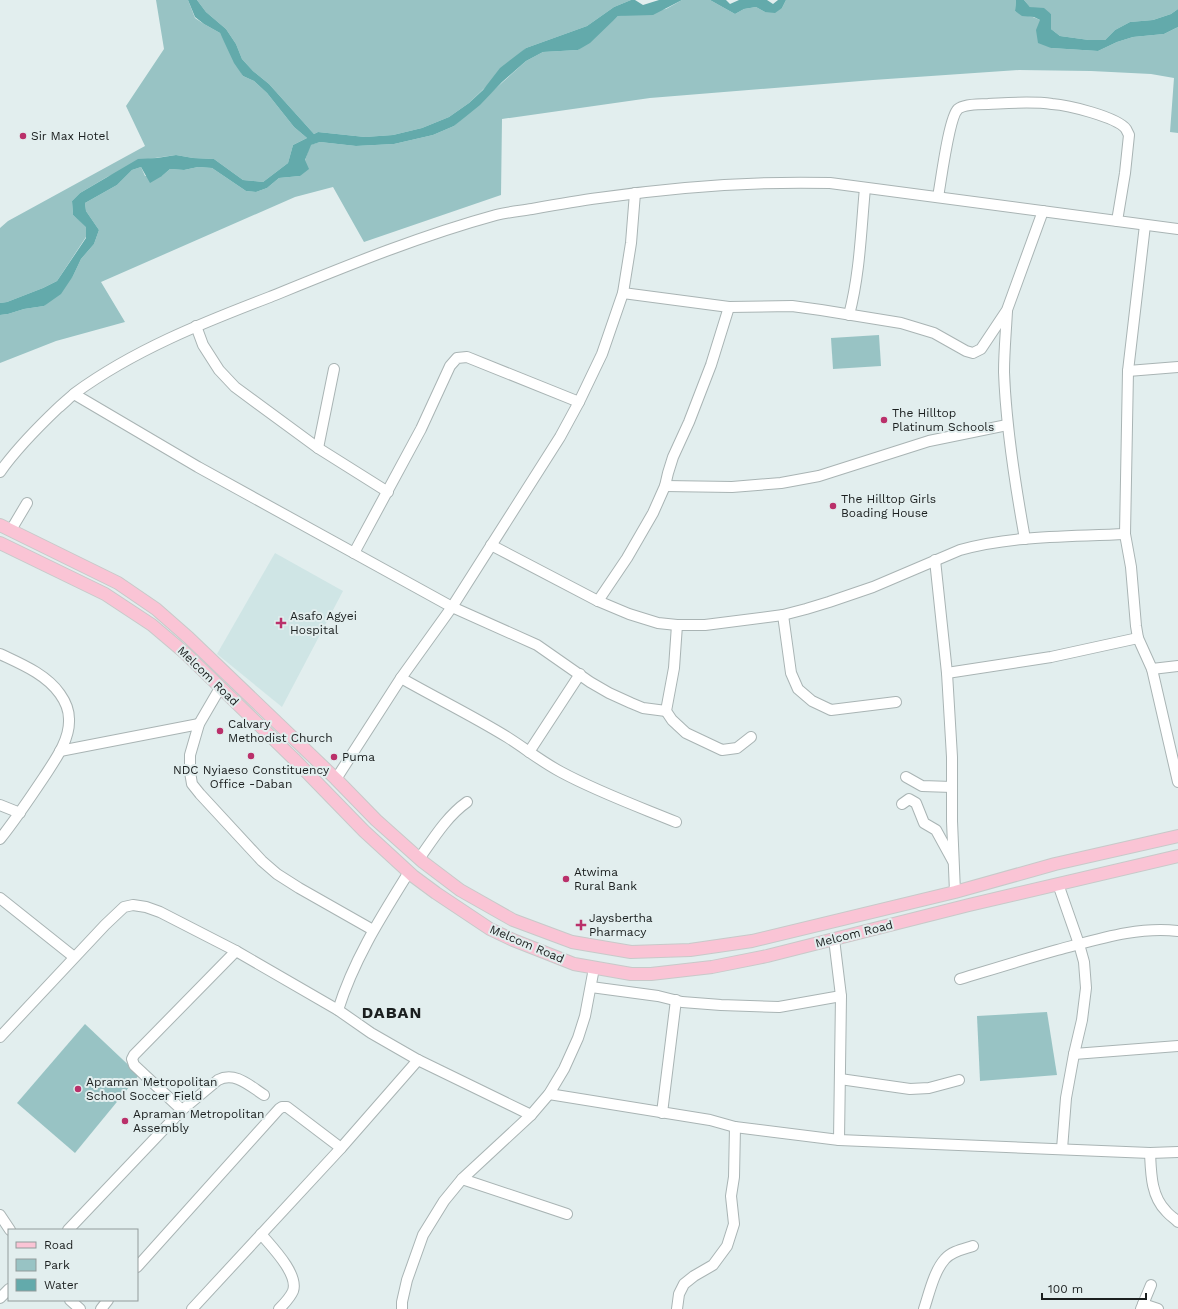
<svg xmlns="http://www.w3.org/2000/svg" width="1178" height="1309" font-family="'Work Sans',sans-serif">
<rect width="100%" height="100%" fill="#e2eeee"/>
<polygon fill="#cfe5e5" points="275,553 343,591 282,707 217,654"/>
<g fill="#98c3c4">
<polygon points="156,0 188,0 195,18 204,24 220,33 243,76 254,81 267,93 294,127 307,138 293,145 288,163 263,182 243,180 214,159 193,158 176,155 148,159 107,177 80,193 72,201 73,215 87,227 86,237 57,281 43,288 7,302 0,303 0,228 8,221 145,146 126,106 164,49"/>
<polygon points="197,0 631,0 614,7 587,26 526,48 469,103 449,117 422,128 393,135 365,137 318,132 314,134 269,84 253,71 242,59 236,44 226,29 206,12"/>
<path d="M682,0H710L735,14L744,9L756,7L765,12L782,8L786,0H1016L1015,11C1025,17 1030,15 1040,20L1051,48L1098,51L1117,42L1133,37L1164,34L1178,27V133L1170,132L1174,78L1151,74L1091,71L1019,70L873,80L650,98L502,119L501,195L364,242L333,187L295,197L101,282L125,322L56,341L0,363V315L8,314L24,309L44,306L73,276L81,259L94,244L99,230L86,211L85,203L117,185L132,170L141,167L145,176H162L170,169L184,170L198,167L212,168L246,191L256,192L267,188L279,178L300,176L310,145L320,142L356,146L394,144L433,135L454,126L526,61L543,52L578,50L618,16L666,9Z"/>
<polygon points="1024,0 1178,0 1178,9 1171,14 1153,20 1130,22 1115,30 1105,40 1089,40 1060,36 1051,29 1051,14 1030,7"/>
<polygon points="879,335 881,366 833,369 831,338"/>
<polygon points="1047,1012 1057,1075 980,1081 977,1016"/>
<polygon points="85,1024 139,1075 75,1153 17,1103"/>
</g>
<g fill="#63aaab">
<polygon points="188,0 197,0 206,12 226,29 236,44 242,59 253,71 269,84 314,134 318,132 365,137 393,135 422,128 449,117 469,103 483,90 500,68 526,48 587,26 614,7 631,0 635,0 643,5 659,0 682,0 653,15 618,16 590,43 578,50 543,52 526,61 502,82 480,105 454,126 433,135 394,144 356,146 320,142 311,145 305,160 309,169 300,176 279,178 267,188 256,192 246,191 212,168 198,167 184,170 170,169 162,176 150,183 141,167 132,170 117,185 85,203 86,211 99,230 94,244 81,259 73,276 61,294 44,306 24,309 8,314 0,315 0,303 7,302 43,288 57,281 86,238 86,227 73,215 72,201 80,193 138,159 157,158 176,155 193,158 214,159 243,180 263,182 288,163 293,145 307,138 294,127 267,93 254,81 243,76 234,63 220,33 204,24 195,17"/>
<polygon points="710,0 726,0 730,4 739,0 767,0 773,4 778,0 786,0 782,8 775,13 765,12 756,7 744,9 735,14"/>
<polygon points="1016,0 1024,0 1030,7 1044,8 1051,14 1051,29 1060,36 1089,40 1105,40 1115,30 1130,22 1153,20 1171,14 1178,9 1178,27 1164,34 1133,37 1117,42 1098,51 1051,48 1038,43 1036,30 1040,20 1034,17 1022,16 1015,11"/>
</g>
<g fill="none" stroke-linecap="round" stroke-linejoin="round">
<defs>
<g id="minor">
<path d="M938,197C941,181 949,117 958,109C964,104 981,104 988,104C1009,103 1031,101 1052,104C1068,105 1117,117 1126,129C1127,131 1128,133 1129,135L1125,173L1117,221"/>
<polyline points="1145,225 1128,371 1125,534 1131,567 1136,626 1138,638 1152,669 1178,782"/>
<polyline points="623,293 729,307 792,306 821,310 901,323 934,333 966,351 973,353 981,349 1007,310 1043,211"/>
<path d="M1007,311C1006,331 1004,352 1004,372C1006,428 1015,484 1025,539"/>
<path d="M849,315C860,273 861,230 865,188"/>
<polyline points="196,326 203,345 219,370 235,387 318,448 388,492"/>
<polyline points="1128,371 1178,367"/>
<polyline points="74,394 198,467 452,607 537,645 590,682 609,693 631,703 643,708 666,711"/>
<polyline points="318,448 334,369"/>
<path d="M0,472C17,448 37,428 58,408C64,403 69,398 75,393C134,350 202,323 270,297C344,267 419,236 496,215C508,212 520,211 532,209C554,205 576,201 599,198C675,187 752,181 830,183L1178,229"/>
<polyline points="665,486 732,487 781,483 819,476 929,441 1007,425"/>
<polyline points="11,530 27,503"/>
<path d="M491,545L598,601L629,614L658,623L677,625H705L783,615L806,609L829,602L873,587L960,550C1013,535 1070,537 1125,534"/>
<polyline points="354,553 421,429 450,366 457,358 467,357 579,402"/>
<polyline points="935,560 947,673 952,757 952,821 955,892"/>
<polyline points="598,601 627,558 653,513 665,486 668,473 673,457 689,422 711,365 729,307"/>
<polyline points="783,615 791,673 798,689 812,701 831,710 896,702"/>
<polyline points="677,625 674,668 666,711 672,720 686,733 722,750 737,748 751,737"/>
<path d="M0,654C21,664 46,674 60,694C65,701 69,711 69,719C70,740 55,760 44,777C30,798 16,819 0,839"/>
<polyline points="1152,669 1178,666"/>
<polyline points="947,673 1051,657 1138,638"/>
<path d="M401,678C436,698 473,716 507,737C526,749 542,762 561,772C598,792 637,806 676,822"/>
<polyline points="220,688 199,724 190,755 190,772 192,784 200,794 262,861 277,874 299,888 373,930"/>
<polyline points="60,751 199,724"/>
<polyline points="529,752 580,674"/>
<polyline points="906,777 922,786 952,787"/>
<polyline points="336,779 401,678 452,607 560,437 579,402 602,354 623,293 631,243 635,193"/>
<polyline points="902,804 909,799 916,803 924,823 936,830 953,861"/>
<polyline points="0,805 20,813"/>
<path d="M419,859C433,839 447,816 467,802"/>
<polyline points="1058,884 1079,944 1084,962 1086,988 1082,1020 1074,1054 1066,1098 1062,1149"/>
<polyline points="0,898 74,957"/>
<polyline points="834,939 841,996 839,1140"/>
<path d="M960,979C993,969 1025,959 1057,950C1096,940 1137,926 1178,931"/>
<polyline points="591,987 658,996 682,1002 721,1005 779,1007 841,996"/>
<path d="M338,1010C354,959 381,917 409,872"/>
<polyline points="0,1037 105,925 124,907 133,905 146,907 160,912 236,951 338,1010 371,1033 418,1060 531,1115"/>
<polyline points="1074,1054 1178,1046"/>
<polyline points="840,1079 910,1089 929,1088 959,1080"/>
<polyline points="549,1094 710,1120 735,1127 839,1140 1150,1153 1178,1152"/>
<polyline points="182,1110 134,1065 132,1059 134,1055 236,951"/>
<polyline points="662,1113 676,1000"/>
<path d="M1150,1153C1151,1173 1151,1196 1166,1211C1169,1215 1174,1218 1178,1222"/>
<polyline points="462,1179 567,1214"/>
<polyline points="0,1215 10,1230"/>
<path d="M68,1230L182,1110L218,1080C235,1071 250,1086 264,1095"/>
<path d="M261,1234C271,1246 299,1274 293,1291C290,1298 284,1304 279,1309"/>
<polyline points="137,1267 279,1109 282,1107 287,1107 341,1148"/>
<polyline points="0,1298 9,1289"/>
<polyline points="70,1300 80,1309"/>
<polyline points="1143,1304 1158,1309"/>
<polyline points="101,1309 108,1300"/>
<polyline points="192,1309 341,1148 418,1060"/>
<polyline points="402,1309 402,1302 407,1280 423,1235 444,1201 462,1179 531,1115 549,1094 564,1069 578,1038 585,1016 594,968"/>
<polyline points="677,1309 679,1294 684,1284 694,1276 713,1265 727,1246 734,1224 731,1196 734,1177 735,1127"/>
<path d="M924,1309C929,1294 934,1271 945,1259C952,1251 964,1249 973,1246"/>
<polyline points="1141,1309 1151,1285"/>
</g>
<g id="major">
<polyline points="0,525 118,583 156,609 189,638 336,779 376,820 423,862 460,890 513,920 572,942 631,952 690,950 752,941 955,892 1055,864 1178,836"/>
<polyline points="0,543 105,594 152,625 185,653 294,759 364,831 413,876 436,893 490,929 513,940 574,964 631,974 651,974 712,967 767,956 969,905 1178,856"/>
</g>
</defs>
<use href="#minor" stroke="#a9b4b4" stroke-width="12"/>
<use href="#major" stroke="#c8c9c9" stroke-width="14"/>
<use href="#minor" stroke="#fff" stroke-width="10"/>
<use href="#major" stroke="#fac4d5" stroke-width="12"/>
</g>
<g fill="#ba306a" stroke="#e2eeee" stroke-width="1.5">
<circle cx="23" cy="136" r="4"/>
<circle cx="884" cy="420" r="4"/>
<circle cx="833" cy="506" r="4"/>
<path d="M279 617h4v4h4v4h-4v4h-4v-4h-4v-4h4z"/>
<circle cx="220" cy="731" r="4"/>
<circle cx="251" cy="756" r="4"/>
<circle cx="334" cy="757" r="4"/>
<circle cx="566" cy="879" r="4"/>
<path d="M579 919h4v4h4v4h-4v4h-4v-4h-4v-4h4z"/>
<circle cx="78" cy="1089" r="4"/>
<circle cx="125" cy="1121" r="4"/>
</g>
<g text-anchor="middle" stroke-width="4" stroke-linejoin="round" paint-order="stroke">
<g font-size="12" fill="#1b1f1f" stroke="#e2eeee" text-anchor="start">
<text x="31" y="140">Sir Max Hotel</text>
<text x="892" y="417">The Hilltop<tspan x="892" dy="14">Platinum Schools</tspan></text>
<text x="841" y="503">The Hilltop Girls<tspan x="841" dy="14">Boading House</tspan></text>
<text x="290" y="620">Asafo Agyei<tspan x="290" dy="14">Hospital</tspan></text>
<text x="228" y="728">Calvary<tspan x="228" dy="14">Methodist Church</tspan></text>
<text x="342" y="761">Puma</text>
<text x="251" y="774" text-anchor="middle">NDC Nyiaeso Constituency<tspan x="251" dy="14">Office -Daban</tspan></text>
<text x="574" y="876">Atwima<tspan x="574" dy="14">Rural Bank</tspan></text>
<text x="589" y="922">Jaysbertha<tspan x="589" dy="14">Pharmacy</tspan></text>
<text x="86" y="1086">Apraman Metropolitan<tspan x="86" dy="14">School Soccer Field</tspan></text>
<text x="133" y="1118">Apraman Metropolitan<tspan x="133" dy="14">Assembly</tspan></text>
</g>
<g font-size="12" fill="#1b1f1f" stroke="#e2eeee">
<text transform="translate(208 676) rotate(44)" y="4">Melcom Road</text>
<text transform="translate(854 934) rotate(-14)" y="4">Melcom Road</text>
<text transform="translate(527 944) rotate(23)" y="4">Melcom Road</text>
</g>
<g font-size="16" font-weight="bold" letter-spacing="1" fill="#1b1f1f" stroke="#e2eeee">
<text x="392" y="1018">DABAN</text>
</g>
</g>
<rect x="8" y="1229" width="130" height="72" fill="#e2eeee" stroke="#929b9b"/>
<rect x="16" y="1242" width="20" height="6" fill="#fac4d5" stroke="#929b9b"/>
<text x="44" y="1249" font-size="12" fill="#1b1f1f">Road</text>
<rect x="16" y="1259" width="20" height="12" fill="#98c3c4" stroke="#929b9b"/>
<text x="44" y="1269" font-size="12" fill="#1b1f1f">Park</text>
<rect x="16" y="1279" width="20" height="12" fill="#63aaab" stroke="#929b9b"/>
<text x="44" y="1289" font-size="12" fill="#1b1f1f">Water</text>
<path d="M1042 1293v6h104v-6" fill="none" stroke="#1b1f1f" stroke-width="2"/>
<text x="1048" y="1293" font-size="12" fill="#1b1f1f" stroke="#e2eeee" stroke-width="3" paint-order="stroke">100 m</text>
</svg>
